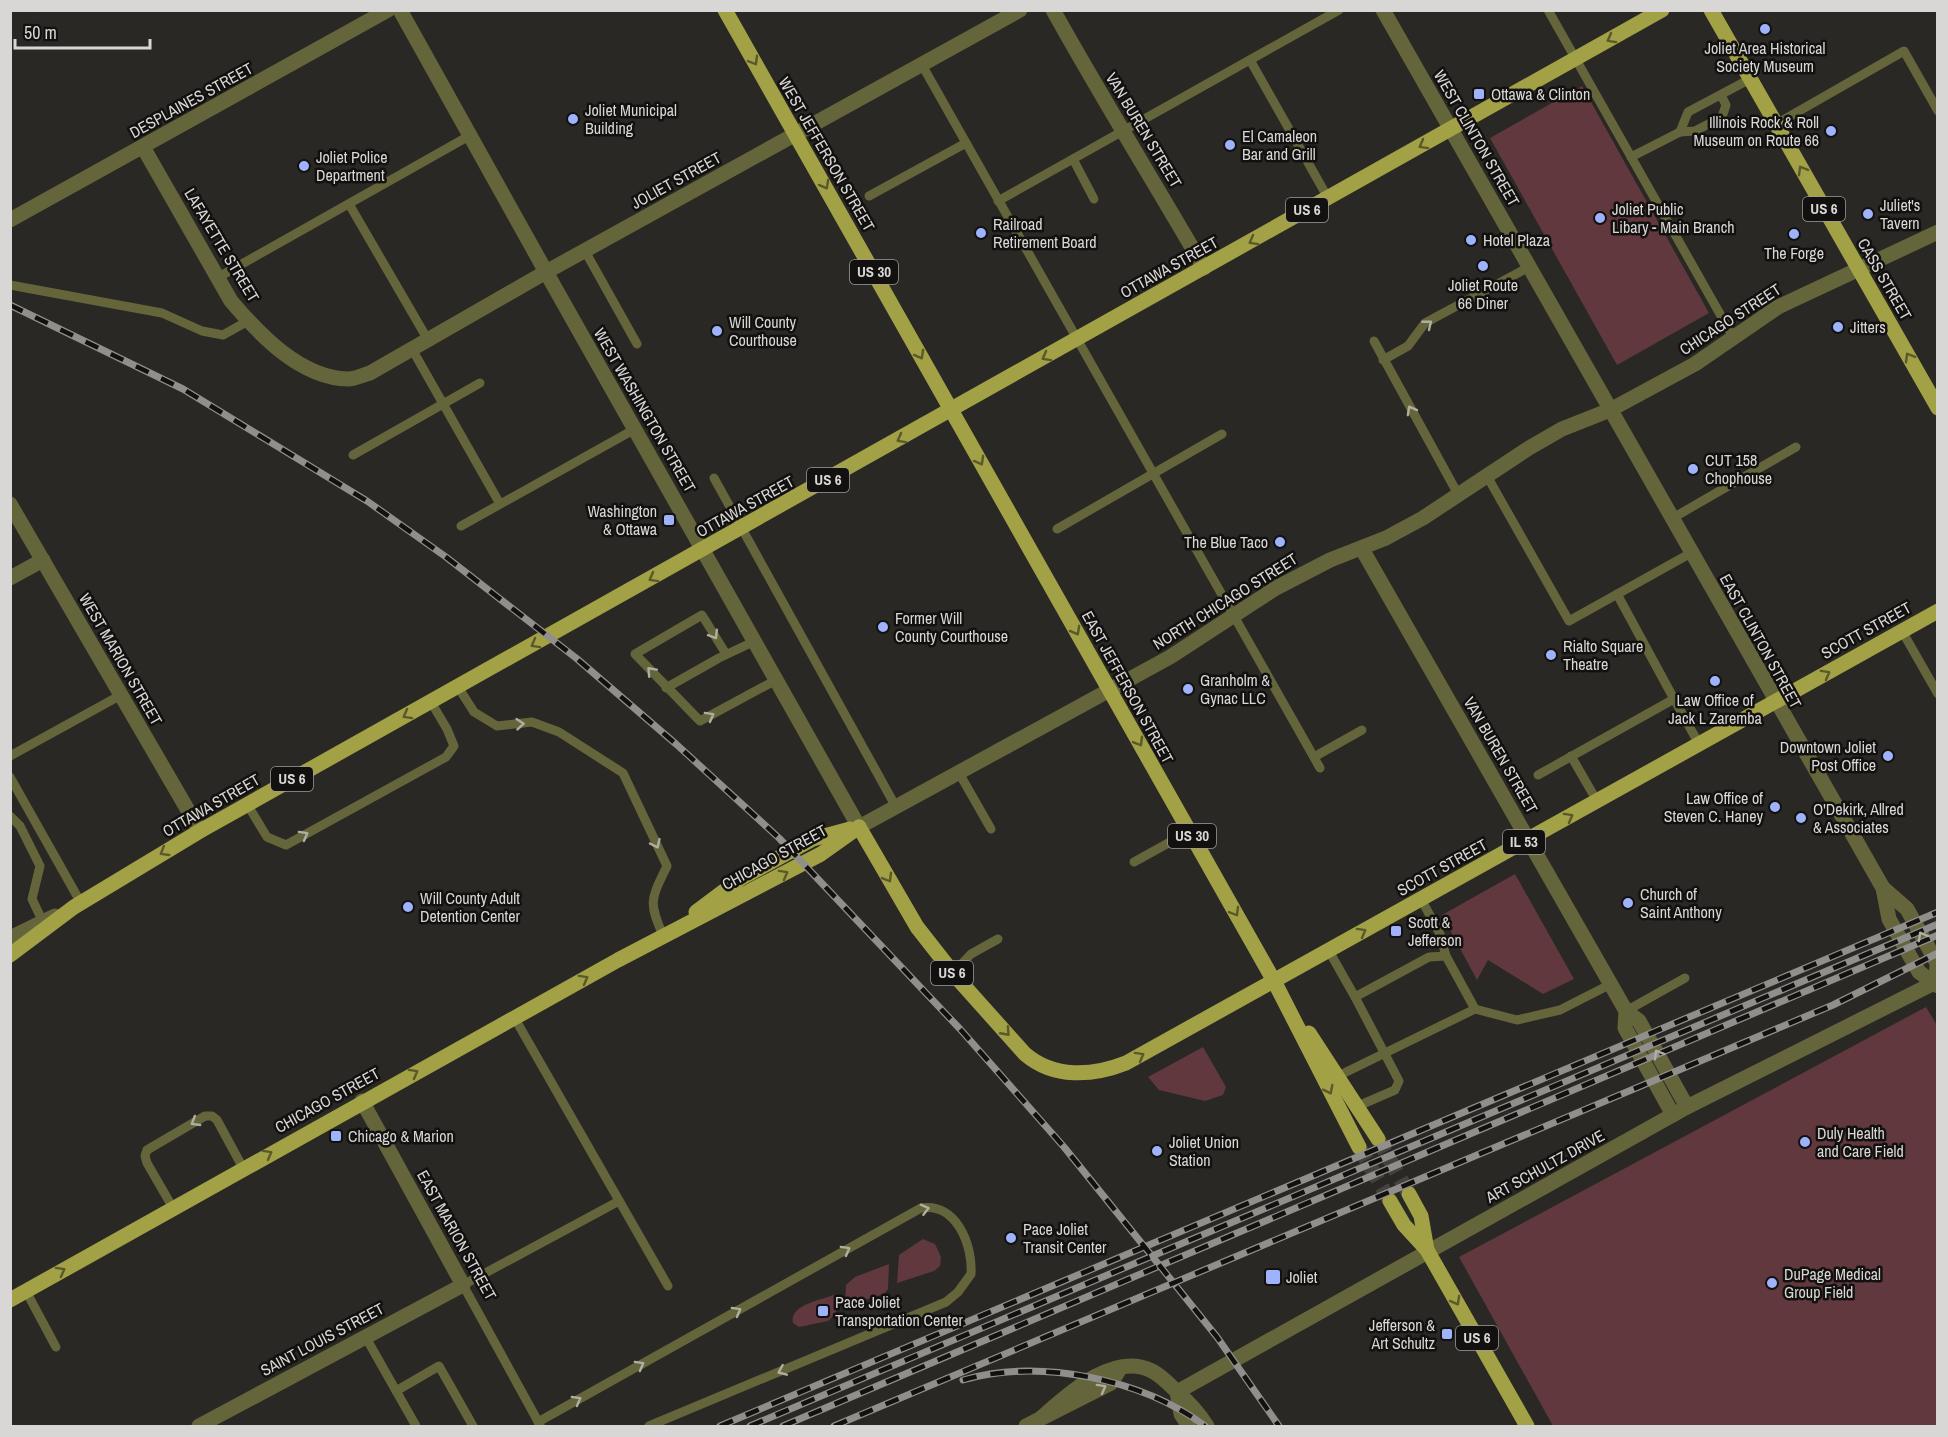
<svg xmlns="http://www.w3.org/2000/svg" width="1948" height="1437" font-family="'Archivo Narrow',sans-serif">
<rect width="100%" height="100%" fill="#2a2824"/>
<g fill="#60383e">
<polygon points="1582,86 1709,313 1617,365 1490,138"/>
<polygon points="1515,874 1574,979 1543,994 1488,960 1477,980 1442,915"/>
<polygon points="1926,1007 1938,1027 1937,1426 1553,1426 1459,1257"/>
<polygon points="1203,1047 1226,1087 1223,1095 1205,1101 1159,1090 1148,1077"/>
<polygon points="923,1239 935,1244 941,1257 940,1266 934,1271 897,1283 899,1255"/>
<polygon points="889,1264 888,1289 884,1294 845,1306 846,1285 855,1277"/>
<path d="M836,1294V1313L828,1321L799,1327L793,1323C789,1304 823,1300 836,1294Z"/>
</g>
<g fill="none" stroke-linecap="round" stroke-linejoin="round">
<g stroke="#44423f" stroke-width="15" stroke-dasharray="15 8" stroke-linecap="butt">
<polyline points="1378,1139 1409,1194"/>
<polyline points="1359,1147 1390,1201"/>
</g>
<g stroke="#65653b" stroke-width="9">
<polyline points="1548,10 1733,337"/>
<polyline points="1250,60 1328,198"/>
<polyline points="922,65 1320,768"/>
<polyline points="1776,124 1904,51 1938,111"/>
<polyline points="1680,132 1688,112 1750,79"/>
<polyline points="1631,157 1680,132 1695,131 1722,117 1726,105 1721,95"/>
<polyline points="1073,159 1094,199"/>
<polyline points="869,196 966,143"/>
<polyline points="998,201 1339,10"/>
<polyline points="349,204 428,340"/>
<polyline points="585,251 637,344"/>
<polyline points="217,278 469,136"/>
<polyline points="10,285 162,313 202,331 223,335 248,321"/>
<polyline points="1374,341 1459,496"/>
<polyline points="412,349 500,504"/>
<polyline points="1383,360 1408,346 1425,323 1529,267"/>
<polyline points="353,455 480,383"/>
<polyline points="1487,476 1569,621 1691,553"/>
<polyline points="714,478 896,807"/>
<polyline points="1671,519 1796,447"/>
<polyline points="461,526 635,429"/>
<polyline points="1057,529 1222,434"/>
<polyline points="1617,594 1674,699"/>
<polyline points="1902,631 1938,694"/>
<polyline points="726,654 702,615 635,654 700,721 776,680"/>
<path d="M458,687L474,712L497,726L532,722L559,732L623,773L667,866C651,899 648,902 663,935"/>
<polyline points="666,688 719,658 755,641"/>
<polyline points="10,756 121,695"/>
<polyline points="1571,756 1597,801"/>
<polyline points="1314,757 1362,730"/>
<polyline points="959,773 991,829"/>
<polyline points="1538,775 1674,699 1699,744"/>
<polyline points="10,777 81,903"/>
<polyline points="247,804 267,837 286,845 446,757 454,746 447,729 431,702"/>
<polyline points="10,816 20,826 40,866 32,899 43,922"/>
<polyline points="1134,862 1190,831"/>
<polyline points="1421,899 1440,934 1446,956"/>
<polyline points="1329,951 1355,997"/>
<polyline points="953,973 971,954 998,939"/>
<polyline points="1626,1011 1685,978"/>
<polyline points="514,1017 668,1286"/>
<polyline points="1338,1076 1475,1009 1517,1020 1560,1010 1611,984"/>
<polyline points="1358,1106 1395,1090 1399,1081 1355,997 1429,957 1446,956 1475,1009"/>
<polyline points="173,1208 147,1163 145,1156 147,1150 205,1116 212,1116 217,1120 243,1168"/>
<polyline points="26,1291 56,1347"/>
<polyline points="365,1336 416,1426"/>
<polyline points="396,1391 439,1366 473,1426"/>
<path d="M538,1422L921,1208C956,1202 973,1245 971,1274L958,1292L946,1302L649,1426"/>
<polyline points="540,1425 463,1285 619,1201"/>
</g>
<g stroke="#65653b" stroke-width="15">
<path d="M1053,10C1102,98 1154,182 1204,268"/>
<path d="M143,147L231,301C259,334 300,378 348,379C355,379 363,375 370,373L546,272L400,10"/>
<polyline points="10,220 388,10"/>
<polyline points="10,504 200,831"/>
<polyline points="1362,549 1626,1011 1639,1021 1687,1107"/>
<polyline points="10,578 43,560"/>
<polyline points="10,938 55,916"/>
<polyline points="1626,1011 1625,1028 1673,1115"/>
<polyline points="1177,1392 1687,1107 1936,982"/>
<polyline points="1177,1392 1181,1414 1189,1426"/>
<path d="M1040,1419C1067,1395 1113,1351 1152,1371C1162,1376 1169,1384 1177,1392C1190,1403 1198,1412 1207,1426"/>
<polyline points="199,1426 463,1285 362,1101"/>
<polyline points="1026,1426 1111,1383 1119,1370"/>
</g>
<g stroke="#65653b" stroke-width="15">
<polyline points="1020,10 546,272 859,827 1170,657 1276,588 1330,560 1386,538 1423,518 1529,448 1562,429 1610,410 1695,364 1778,307 1938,232"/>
<polyline points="1383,10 1883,888 1889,919 1919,972 1938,986"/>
<polyline points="1883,888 1907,909 1937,963 1936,982"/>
</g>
<g stroke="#a2a146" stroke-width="15">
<polyline points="725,10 1274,981 1359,1147"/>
<polyline points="1711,10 1938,408"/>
<path d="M859,827L917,927L957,978L1025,1054C1054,1079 1093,1076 1126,1063L1938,611"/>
<polyline points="696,912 740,879 813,839 850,829"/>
<polyline points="10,955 74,907 200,831 1662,10"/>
<polyline points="1309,1033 1378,1139"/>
<polyline points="1409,1194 1421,1216 1427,1250"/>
<polyline points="1390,1201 1404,1225 1427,1250 1527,1426"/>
<polyline points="10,1300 618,960 821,854 859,827"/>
</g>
<defs>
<g id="rail">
<polyline points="10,305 183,389 367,501 446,557 576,658 676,744 779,838 960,1029 1064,1147 1160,1266 1217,1337 1279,1426"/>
<path d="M963,1380C1040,1358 1142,1379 1205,1426"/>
<polyline points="720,1426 1938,912"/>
<polyline points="750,1426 1938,924"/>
<polyline points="783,1426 1938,935"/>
<polyline points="834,1426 1833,1005 1938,953"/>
</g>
</defs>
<use href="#rail" stroke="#918f8c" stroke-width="7"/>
<use href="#rail" stroke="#12110f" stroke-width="4.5" stroke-dasharray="14" stroke-linecap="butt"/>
</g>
<defs><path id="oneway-chevron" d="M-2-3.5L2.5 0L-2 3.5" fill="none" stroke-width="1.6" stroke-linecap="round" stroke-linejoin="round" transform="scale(1.5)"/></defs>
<g stroke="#5a592a">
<use href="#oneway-chevron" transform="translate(1611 39) rotate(151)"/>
<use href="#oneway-chevron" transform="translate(754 61) rotate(60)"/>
<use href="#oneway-chevron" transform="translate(1423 145) rotate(151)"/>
<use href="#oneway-chevron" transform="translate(1802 170) rotate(-120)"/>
<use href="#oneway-chevron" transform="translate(825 185) rotate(61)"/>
<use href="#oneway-chevron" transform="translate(1253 241) rotate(151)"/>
<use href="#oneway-chevron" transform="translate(920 355) rotate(61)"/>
<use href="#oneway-chevron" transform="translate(1046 357) rotate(151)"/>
<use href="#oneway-chevron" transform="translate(1909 357) rotate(-120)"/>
<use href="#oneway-chevron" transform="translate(901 439) rotate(151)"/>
<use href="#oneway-chevron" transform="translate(980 461) rotate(61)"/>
<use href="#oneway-chevron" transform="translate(653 578) rotate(151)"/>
<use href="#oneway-chevron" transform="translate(1076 631) rotate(61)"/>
<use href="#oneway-chevron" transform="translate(535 644) rotate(151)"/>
<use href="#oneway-chevron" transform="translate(1826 674) rotate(-29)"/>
<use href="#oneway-chevron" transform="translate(407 715) rotate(151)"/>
<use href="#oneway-chevron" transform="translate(1139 742) rotate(60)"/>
<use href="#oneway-chevron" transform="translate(1569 817) rotate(-29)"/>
<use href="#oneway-chevron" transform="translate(164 852) rotate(149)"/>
<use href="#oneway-chevron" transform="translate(784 874) rotate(-29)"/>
<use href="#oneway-chevron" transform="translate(888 878) rotate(60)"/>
<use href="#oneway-chevron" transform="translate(1235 912) rotate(60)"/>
<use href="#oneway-chevron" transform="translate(1362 932) rotate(-29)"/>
<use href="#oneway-chevron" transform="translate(584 979) rotate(-29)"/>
<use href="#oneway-chevron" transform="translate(1006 1032) rotate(48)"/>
<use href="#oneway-chevron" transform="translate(1140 1056) rotate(-29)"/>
<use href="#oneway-chevron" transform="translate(414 1073) rotate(-29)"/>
<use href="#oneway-chevron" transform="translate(1329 1090) rotate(63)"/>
<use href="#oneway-chevron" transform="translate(268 1154) rotate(-29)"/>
<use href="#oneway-chevron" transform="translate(61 1271) rotate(-29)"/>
<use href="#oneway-chevron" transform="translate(1456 1301) rotate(61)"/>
</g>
<g stroke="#b0af9f">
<use href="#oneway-chevron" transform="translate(1428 324) rotate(-39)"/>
<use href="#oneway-chevron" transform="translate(1411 410) rotate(-119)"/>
<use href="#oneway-chevron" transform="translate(714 635) rotate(58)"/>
<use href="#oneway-chevron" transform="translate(651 671) rotate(-133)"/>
<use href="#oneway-chevron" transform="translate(710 716) rotate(-29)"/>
<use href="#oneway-chevron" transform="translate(520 724) rotate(-5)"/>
<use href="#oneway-chevron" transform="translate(304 835) rotate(-29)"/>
<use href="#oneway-chevron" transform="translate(656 844) rotate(65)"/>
<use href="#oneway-chevron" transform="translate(1922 936) rotate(-119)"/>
<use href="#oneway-chevron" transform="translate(1658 1054) rotate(-120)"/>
<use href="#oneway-chevron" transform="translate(195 1122) rotate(149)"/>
<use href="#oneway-chevron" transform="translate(925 1209) rotate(-14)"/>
<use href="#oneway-chevron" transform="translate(846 1250) rotate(-29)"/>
<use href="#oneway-chevron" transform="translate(737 1311) rotate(-29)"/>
<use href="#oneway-chevron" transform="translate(640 1365) rotate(-29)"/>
<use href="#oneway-chevron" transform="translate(782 1371) rotate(157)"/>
<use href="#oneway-chevron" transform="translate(1102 1388) rotate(-29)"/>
<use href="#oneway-chevron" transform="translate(577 1400) rotate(-29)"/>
</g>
<g fill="#9fb3fd" stroke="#12110f" stroke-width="2">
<circle cx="1765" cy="29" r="6"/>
<rect x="1473" y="88" width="12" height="12" rx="3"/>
<circle cx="573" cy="119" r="6"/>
<circle cx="1831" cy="131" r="6"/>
<circle cx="1230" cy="145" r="6"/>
<circle cx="304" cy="166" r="6"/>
<circle cx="1868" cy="214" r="6"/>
<circle cx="1600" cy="218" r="6"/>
<circle cx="981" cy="233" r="6"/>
<circle cx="1794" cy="234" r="6"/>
<circle cx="1471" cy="240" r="6"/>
<circle cx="1483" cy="266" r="6"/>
<circle cx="1838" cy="327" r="6"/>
<circle cx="717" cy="331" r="6"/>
<circle cx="1693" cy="469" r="6"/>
<rect x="663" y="514" width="12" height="12" rx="3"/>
<circle cx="1280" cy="542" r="6"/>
<circle cx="883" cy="627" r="6"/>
<circle cx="1551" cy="655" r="6"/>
<circle cx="1715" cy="681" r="6"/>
<circle cx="1188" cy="689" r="6"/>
<circle cx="1888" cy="756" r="6"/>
<circle cx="1775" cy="807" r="6"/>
<circle cx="1801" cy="818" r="6"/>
<circle cx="1628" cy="903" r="6"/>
<circle cx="408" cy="907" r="6"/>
<rect x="1390" y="925" width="12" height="12" rx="3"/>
<rect x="330" y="1130" width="12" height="12" rx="3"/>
<circle cx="1805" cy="1142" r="6"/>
<circle cx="1157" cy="1151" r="6"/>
<circle cx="1011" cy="1238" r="6"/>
<rect x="1265" y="1269" width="16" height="16" rx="3"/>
<circle cx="1772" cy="1283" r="6"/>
<rect x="817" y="1305" width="12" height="12" rx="3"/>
<rect x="1441" y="1328" width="12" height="12" rx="3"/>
</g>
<g text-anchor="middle" stroke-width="5" stroke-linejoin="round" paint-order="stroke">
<g fill="#12110f" stroke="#9d9c9a" stroke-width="1.5">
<rect x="1803" y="197" width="42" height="24" rx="4.5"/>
<rect x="1286" y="198" width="42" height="24" rx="4.5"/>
<rect x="850" y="260" width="48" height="24" rx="4.5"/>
<rect x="807" y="468" width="42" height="24" rx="4.5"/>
<rect x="271" y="767" width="42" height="24" rx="4.5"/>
<rect x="1168" y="824" width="48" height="24" rx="4.5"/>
<rect x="1503" y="830" width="42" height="24" rx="4.5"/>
<rect x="931" y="961" width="42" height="24" rx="4.5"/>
<rect x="1456" y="1326" width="42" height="24" rx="4.5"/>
</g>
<g font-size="15" font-weight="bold" fill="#d9d7d5">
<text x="1824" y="214">US 6</text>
<text x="1307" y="215">US 6</text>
<text x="874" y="277">US 30</text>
<text x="828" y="485">US 6</text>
<text x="292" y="784">US 6</text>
<text x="1192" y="841">US 30</text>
<text x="1524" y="847">IL 53</text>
<text x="952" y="978">US 6</text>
<text x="1477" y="1343">US 6</text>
</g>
<g font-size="16" fill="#d9d7d5" stroke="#12110f" text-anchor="start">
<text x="1765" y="54" text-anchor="middle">Joliet Area Historical<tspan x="1765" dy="18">Society Museum</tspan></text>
<text x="1491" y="100">Ottawa &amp; Clinton</text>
<text x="585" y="116">Joliet Municipal<tspan x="585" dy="18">Building</tspan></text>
<text x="1819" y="128" text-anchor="end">Illinois Rock &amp; Roll<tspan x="1819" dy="18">Museum on Route 66</tspan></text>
<text x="1242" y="142">El Camaleon<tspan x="1242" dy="18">Bar and Grill</tspan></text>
<text x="316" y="163">Joliet Police<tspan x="316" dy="18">Department</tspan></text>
<text x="1880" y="211">Juliet's<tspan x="1880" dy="18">Tavern</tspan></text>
<text x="1612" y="215">Joliet Public<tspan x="1612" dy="18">Libary - Main Branch</tspan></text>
<text x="993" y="230">Railroad<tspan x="993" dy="18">Retirement Board</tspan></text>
<text x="1483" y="246">Hotel Plaza</text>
<text x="1794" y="259" text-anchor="middle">The Forge</text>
<text x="1483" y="291" text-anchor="middle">Joliet Route<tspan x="1483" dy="18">66 Diner</tspan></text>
<text x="729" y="328">Will County<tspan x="729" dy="18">Courthouse</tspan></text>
<text x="1850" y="333">Jitters</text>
<text x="1705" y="466">CUT 158<tspan x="1705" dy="18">Chophouse</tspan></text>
<text x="657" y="517" text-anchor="end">Washington<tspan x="657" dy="18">&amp; Ottawa</tspan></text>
<text x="1268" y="548" text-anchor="end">The Blue Taco</text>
<text x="895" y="624">Former Will<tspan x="895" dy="18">County Courthouse</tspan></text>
<text x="1563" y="652">Rialto Square<tspan x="1563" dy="18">Theatre</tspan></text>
<text x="1200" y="686">Granholm &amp;<tspan x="1200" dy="18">Gynac LLC</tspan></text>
<text x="1715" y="706" text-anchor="middle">Law Office of<tspan x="1715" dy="18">Jack L Zaremba</tspan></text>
<text x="1876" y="753" text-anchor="end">Downtown Joliet<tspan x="1876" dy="18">Post Office</tspan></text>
<text x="1763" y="804" text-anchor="end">Law Office of<tspan x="1763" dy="18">Steven C. Haney</tspan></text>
<text x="1813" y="815">O'Dekirk, Allred<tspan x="1813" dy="18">&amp; Associates</tspan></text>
<text x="1640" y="900">Church of<tspan x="1640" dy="18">Saint Anthony</tspan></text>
<text x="420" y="904">Will County Adult<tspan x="420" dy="18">Detention Center</tspan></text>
<text x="1408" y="928">Scott &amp;<tspan x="1408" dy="18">Jefferson</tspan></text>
<text x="1817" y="1139">Duly Health<tspan x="1817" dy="18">and Care Field</tspan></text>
<text x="348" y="1142">Chicago &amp; Marion</text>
<text x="1169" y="1148">Joliet Union<tspan x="1169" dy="18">Station</tspan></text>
<text x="1023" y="1235">Pace Joliet<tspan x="1023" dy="18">Transit Center</tspan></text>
<text x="1784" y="1280">DuPage Medical<tspan x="1784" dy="18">Group Field</tspan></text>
<text x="1286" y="1283">Joliet</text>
<text x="835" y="1308">Pace Joliet<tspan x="835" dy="18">Transportation Center</tspan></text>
<text x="1435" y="1331" text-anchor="end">Jefferson &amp;<tspan x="1435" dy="18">Art Schultz</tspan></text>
</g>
<g font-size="16" fill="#d9d7d5" stroke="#12110f">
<text transform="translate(191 100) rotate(-29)" y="6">DESPLAINES STREET</text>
<text transform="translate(1144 130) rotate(59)" y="6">VAN BUREN STREET</text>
<text transform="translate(1477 138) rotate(60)" y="6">WEST CLINTON STREET</text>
<text transform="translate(827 154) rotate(60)" y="6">WEST JEFFERSON STREET</text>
<text transform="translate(676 180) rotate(-29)" y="6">JOLIET STREET</text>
<text transform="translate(222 245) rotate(59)" y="6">LAFAYETTE STREET</text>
<text transform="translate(1169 267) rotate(-29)" y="6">OTTAWA STREET</text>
<text transform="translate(1885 279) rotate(60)" y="6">CASS STREET</text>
<text transform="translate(1730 319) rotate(-33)" y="6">CHICAGO STREET</text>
<text transform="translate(645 410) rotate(60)" y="6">WEST WASHINGTON STREET</text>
<text transform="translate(745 506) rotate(-29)" y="6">OTTAWA STREET</text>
<text transform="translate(1225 601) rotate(-32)" y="6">NORTH CHICAGO STREET</text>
<text transform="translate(1866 630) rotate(-29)" y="6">SCOTT STREET</text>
<text transform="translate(1761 641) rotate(61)" y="6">EAST CLINTON STREET</text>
<text transform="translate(121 659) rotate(60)" y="6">WEST MARION STREET</text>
<text transform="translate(1128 687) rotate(61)" y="6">EAST JEFFERSON STREET</text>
<text transform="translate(1501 755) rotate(60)" y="6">VAN BUREN STREET</text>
<text transform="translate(211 805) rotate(-30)" y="6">OTTAWA STREET</text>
<text transform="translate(774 857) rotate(-29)" y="6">CHICAGO STREET</text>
<text transform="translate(1442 867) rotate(-29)" y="6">SCOTT STREET</text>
<text transform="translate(327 1100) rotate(-29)" y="6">CHICAGO STREET</text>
<text transform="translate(1545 1166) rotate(-29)" y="6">ART SCHULTZ DRIVE</text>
<text transform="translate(457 1235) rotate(61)" y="6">EAST MARION STREET</text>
<text transform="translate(322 1339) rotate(-28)" y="6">SAINT LOUIS STREET</text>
</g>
</g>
<rect width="1948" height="1437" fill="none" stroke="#d9d7d5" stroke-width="24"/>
<path d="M15 39v9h135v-9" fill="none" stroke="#d9d7d5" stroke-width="3"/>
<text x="24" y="39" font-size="18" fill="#d9d7d5" stroke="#12110f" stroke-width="4.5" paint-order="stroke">50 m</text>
</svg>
